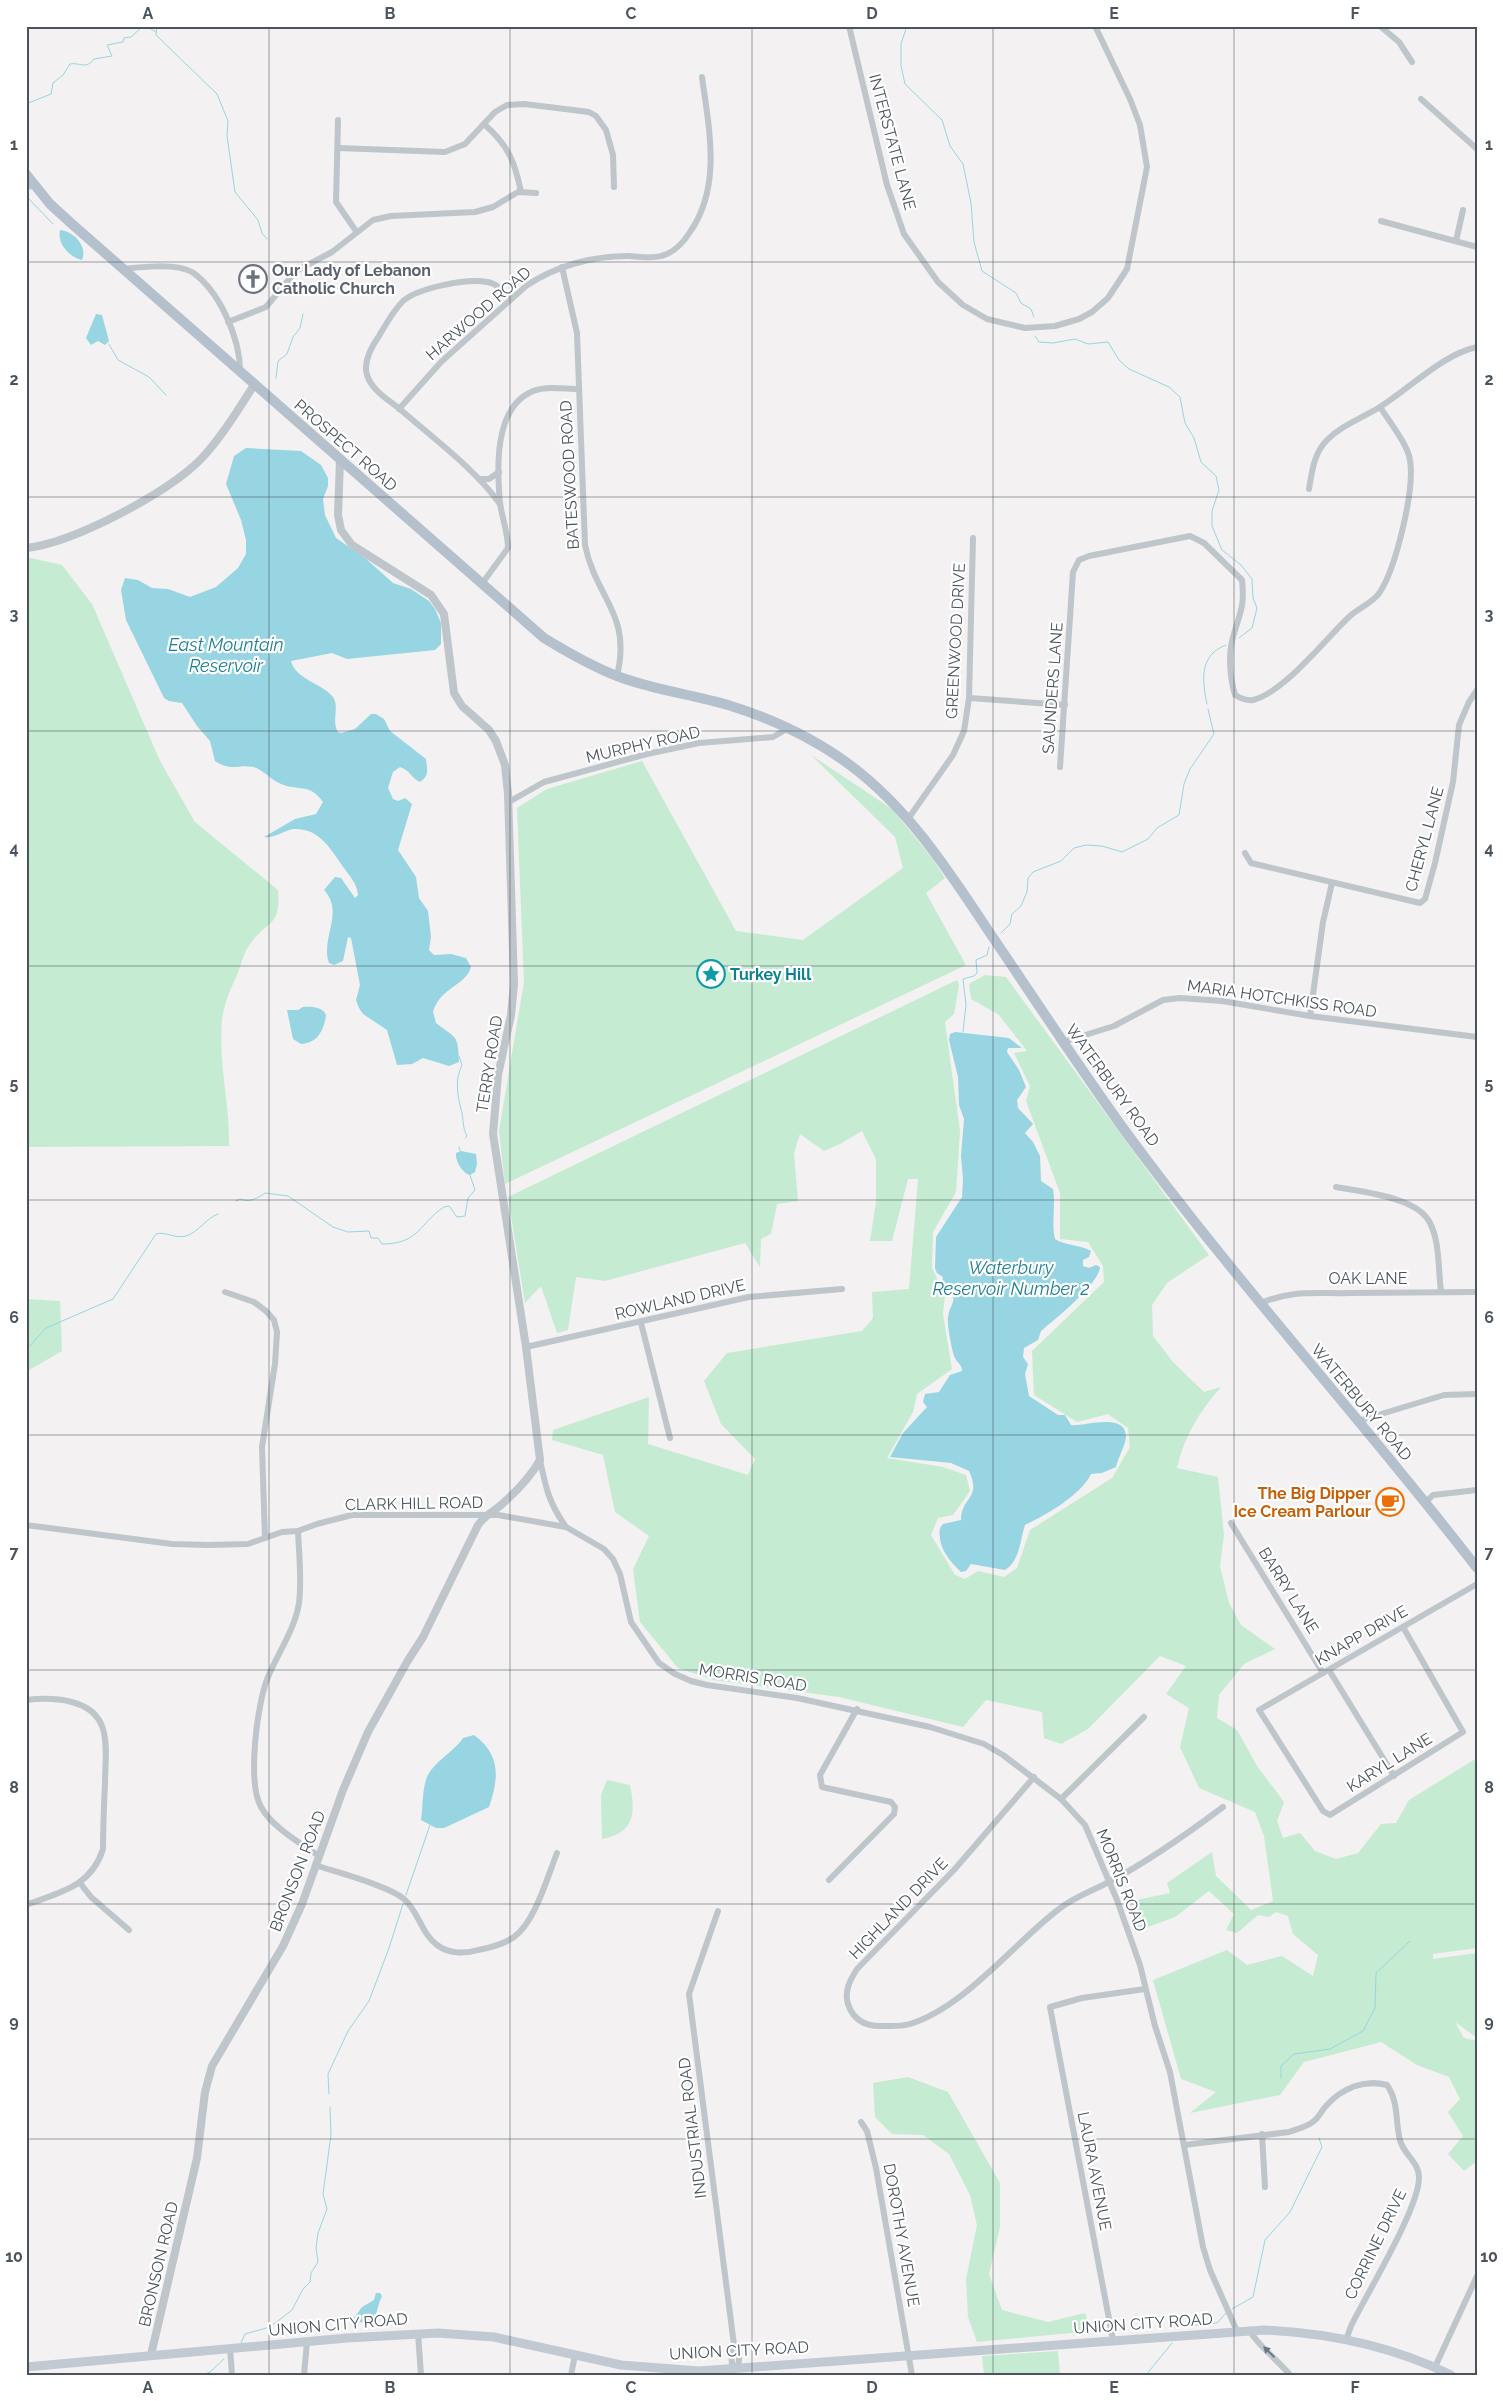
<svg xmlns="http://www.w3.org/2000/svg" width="1503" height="2401" font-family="Raleway,sans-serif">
<rect width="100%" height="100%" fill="#f3f1f1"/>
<g fill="#c5ebd2">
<path d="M26,557L62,565L92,604L160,761L195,822L278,890C281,928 267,920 250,944C244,952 241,964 238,973C231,988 224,1003 222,1020C218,1063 230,1104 229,1146L26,1147Z"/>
<polygon points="811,755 892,809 932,858 945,878 926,893 966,965 505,1184 499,1131 524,982 517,808 547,789 642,761 736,931 803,940 903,868 895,837"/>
<path d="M985,975L1006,977L1209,1255L1167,1283L1152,1305L1153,1336L1173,1362L1204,1392L1221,1387C1200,1411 1184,1436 1177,1468L1218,1477L1224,1535L1220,1566L1229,1603L1241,1625L1275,1649L1244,1664L1219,1695L1217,1718L1237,1730L1257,1766L1284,1802L1277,1821L1283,1838L1300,1833L1315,1851L1336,1859L1358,1853L1381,1824L1396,1823L1409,1800L1477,1758V1948L1433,1954V1959L1477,1953V2038L1455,2022L1464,2038L1477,2041V2161L1464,2171L1448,2154L1463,2136L1448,2112L1460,2099L1449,2077L1417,2065L1381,2042L1304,2062L1280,2095L1190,2113L1216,2092L1181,2079L1153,1980L1227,1950L1247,1965L1282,1956L1313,1976L1318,1955L1293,1934L1288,1916L1276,1912L1269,1917L1258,1915L1237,1933L1226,1930L1234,1914L1209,1891L1175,1917L1135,1932L1137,1900L1170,1893L1167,1883L1212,1852L1216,1876L1251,1910L1273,1901L1264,1836L1255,1812L1199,1788L1180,1747L1189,1708L1166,1694L1186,1666L1160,1656L1088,1729L1061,1744L1044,1738L1042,1712L986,1700L963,1727L839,1697L714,1680L678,1668L640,1622L633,1569L649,1536L615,1512L603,1455L552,1440L553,1430L649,1397L648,1444L748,1475L755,1459L721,1424L704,1381L727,1353L862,1331L873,1318L872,1292L909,1289L918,1179H908L892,1241H870L876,1202V1159L862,1131L840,1144L824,1151L800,1134L794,1153L798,1201L777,1204L771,1234L761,1239L760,1267L745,1243L605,1281L576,1277L568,1330L557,1333L541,1286L525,1303L508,1197L957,980L959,985L954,1014L945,1022L960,1131L956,1192L933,1232L932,1268L945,1294L943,1314L952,1369L917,1394L913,1412L887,1458L943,1467L966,1475L970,1491L953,1515L938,1518L931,1535L955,1575L965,1579L978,1571L1004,1577L1017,1568L1030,1530L1112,1478L1130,1447L1128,1428L1108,1414L1077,1422L1034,1395L1032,1351L1104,1282L1103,1266L1088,1242L1060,1239V1193L1026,1101L1030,1086L1014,1053L1027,1051L999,1015L971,999L969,984Z"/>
<polygon points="26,1299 60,1301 62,1351 26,1372"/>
<path d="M607,1780L630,1785C636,1814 634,1833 602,1839L601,1795Z"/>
<polygon points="908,2077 948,2092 1000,2183 1000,2227 989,2274 1002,2310 1048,2322 1085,2313 1091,2331 977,2342 968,2317 966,2279 977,2225 970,2195 949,2154 923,2135 892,2134 875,2117 873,2083"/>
<polygon points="1058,2351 1060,2375 984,2375 982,2356"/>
</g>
<g fill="#97d5e2">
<path d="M60,230C73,231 88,246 82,260C69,257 57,244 60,230Z"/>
<polygon points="96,314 102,315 109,341 105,345 98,341 91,345 86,338"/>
<path d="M246,448L301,451L321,465L328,478V486L323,499L325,515L336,538L365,558L393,583L411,589L429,601L435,609L441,623V644L435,650L347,659L332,653L291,661C296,680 322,683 333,697C340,707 331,721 338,732L341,733L355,729L371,714H376L384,719L390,731L426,759C427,769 430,775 420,782C412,779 410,770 400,767L393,772L388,788L393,799L398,801L405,798L412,804L398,850L416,877L419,898L428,911L431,937L429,950L434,955L451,954L466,958L471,967C466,986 440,987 433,1012L436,1023C456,1039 458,1033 459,1062L449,1066L423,1058L412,1064L397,1065L387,1030L363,1014L359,1008L356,1000L360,985L351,938L348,937L343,961L334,965L329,963C320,939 345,912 324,890L335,877L341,878L355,898L358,895C357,883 350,877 344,868C331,850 320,828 294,829C284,830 274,839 264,837L295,819L316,814L323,802C309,782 297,792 279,783C270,779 261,768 253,767C238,764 232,772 215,761L210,741L197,726L182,703L169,701L164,698L126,620L121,590L125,578L138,580L152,588L168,589L190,597L216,587L238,568L246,554V540L241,520L226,484L234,456Z"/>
<path d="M303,1007C311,1006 323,1007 326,1015C324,1030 318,1043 301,1044L293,1039L287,1010H298Z"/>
<path d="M955,1032L1009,1038L1022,1048H1008L1007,1052L1019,1070L1026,1087L1017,1100L1018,1108L1033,1124L1025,1133L1033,1142L1040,1156L1041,1181L1053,1189C1056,1206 1051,1222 1055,1239C1065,1246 1079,1244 1091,1251L1089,1257L1083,1260V1266L1089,1268L1096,1265L1100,1267C1099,1284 1055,1319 1041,1331L1038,1340L1024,1348L1023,1357L1028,1364L1025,1374L1029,1396L1058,1415H1065L1071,1425C1083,1427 1126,1411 1126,1437C1125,1446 1118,1458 1116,1467L1102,1473L1091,1474C1081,1495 1046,1515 1025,1525C1020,1540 1020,1561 1005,1570L971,1564L966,1571L961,1572C949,1561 937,1546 940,1528L943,1524L961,1520C961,1497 982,1499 969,1471L951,1463L890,1457L903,1433L927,1407L923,1402L925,1394L939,1392L950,1375L962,1371C962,1364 957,1363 955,1358C952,1352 947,1325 948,1318C949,1304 960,1300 948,1285H942L943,1277L937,1273L935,1268L936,1237L962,1197L963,1179L961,1156L964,1119L959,1105L958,1077L949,1040L950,1034Z"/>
<path d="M461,1151L476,1154L477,1164L475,1172L470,1175C463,1174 455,1161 456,1153Z"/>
<path d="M474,1735C501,1755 499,1778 489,1807L444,1828H436L421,1820C423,1807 422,1792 426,1780C431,1763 453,1753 463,1738Z"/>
<path d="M376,2293H380L382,2296C374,2313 380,2324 356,2322L354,2318L362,2307L374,2300Z"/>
</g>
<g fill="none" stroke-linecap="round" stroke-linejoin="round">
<g stroke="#97d5e2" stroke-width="1">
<polyline points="146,26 156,32"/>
<polyline points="157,26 156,35 217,94 228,121 227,136 235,192 258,220 262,233 267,239"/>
<polyline points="907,26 901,44 901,66 905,84 942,120 950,146 963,164 971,203 974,242 982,271 1016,293 1021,303 1031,309 1034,317"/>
<path d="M26,104L51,94L53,83L63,75L70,64C79,62 86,70 94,59L112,56L107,45L123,42L124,38L131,37L143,26"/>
<polyline points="29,199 53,224"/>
<polyline points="1035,336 1039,342 1053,343 1075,339 1088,344 1108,342 1119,360 1129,369 1169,387 1180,397 1185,423 1194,438 1201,462 1216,476 1219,490 1212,511 1212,526 1222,550 1241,565 1252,579 1253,598 1257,608 1252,628 1239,638"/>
<polyline points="109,344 118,360 149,377 166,395"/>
<polyline points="276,378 278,361 287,354 293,337 300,328 303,314"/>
<path d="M1207,704C1202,680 1199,655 1226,645"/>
<polyline points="1001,933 1010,924 1012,914 1021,906 1027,892 1028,878 1033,872 1061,861 1074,848 1086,845 1102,846 1122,852 1148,839 1157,828 1179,815 1184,784 1190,769 1214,734 1208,709"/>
<polyline points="963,1032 966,1005 963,979 974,976 977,973 976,960 987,955 989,947"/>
<path d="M459,1056L462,1065C455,1079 457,1094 461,1109C464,1119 462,1127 467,1136L465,1138"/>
<polyline points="459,1147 460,1151"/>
<path d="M236,1201L240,1199C250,1203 258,1198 265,1193L288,1196L333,1227L348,1232L369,1231L371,1238H378L382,1244C420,1244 419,1223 444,1207L449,1206L457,1217L465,1216L468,1198L475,1190L470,1175"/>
<path d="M26,1350L46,1328L113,1299L156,1234C165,1231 175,1239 186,1236C199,1232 205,1219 218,1214"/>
<polyline points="406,1895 430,1825"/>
<polyline points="1281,2078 1281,2066 1294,2054 1330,2049 1363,2031 1375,2008 1376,1973 1410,1941"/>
<polyline points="329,2094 328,2074 348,2031 369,2001 389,1948 403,1904"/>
<polyline points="1232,2309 1253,2297 1265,2240 1290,2212 1322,2147 1319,2138"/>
<polyline points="1186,2326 1217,2323 1226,2313"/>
<polyline points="241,2343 245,2334 270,2327 292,2310 303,2289 310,2282 311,2273 318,2262 316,2248 318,2233 327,2209 323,2194 331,2135 330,2107"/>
<polyline points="203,2375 210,2372 224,2359"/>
<polyline points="1146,2375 1172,2343"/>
</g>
<g stroke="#bec5cb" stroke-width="6">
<polyline points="849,26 887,185 904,234 938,282 963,305 987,319 1025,328 1055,326 1079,319 1092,312 1108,298 1127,269 1147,167 1140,125 1130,99 1095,26"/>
<polyline points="1380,26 1399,42 1412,62"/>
<polyline points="1421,99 1477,149"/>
<polyline points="338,120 336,202 356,231"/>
<path d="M485,125C508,145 515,162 521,192"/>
<polyline points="338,148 445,152 465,144 495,112 507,105 524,104 573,110 589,112 596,116 606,130 613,155 614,187"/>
<polyline points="26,187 34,186"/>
<polyline points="1381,221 1477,247"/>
<polyline points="1456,241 1463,210"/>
<path d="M562,267L577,333L585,545C596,599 632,613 617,676"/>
<path d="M122,269C140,267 176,263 192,272C220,291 240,339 240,371"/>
<polyline points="228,322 266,307 296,271 332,252 373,220 391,216 475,212 493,207 518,192 536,193"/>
<path d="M399,409L441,362L526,286C555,266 593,256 627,256C638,256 651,259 661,256C674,253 683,243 690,232C722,186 709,129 702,77"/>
<polyline points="479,479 489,479 499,472"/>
<path d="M1309,489C1312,471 1314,453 1327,440C1342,425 1362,418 1380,407C1409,389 1443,354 1477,347"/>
<path d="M500,504C475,469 434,439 401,410C389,400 372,391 367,375C363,362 372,346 379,336C386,324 393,311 403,301C418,288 467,278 487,282C497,283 504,292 511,299"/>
<path d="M481,585L508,548C508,533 502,518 500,503C497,470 494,411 529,393C542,385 563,389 578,389"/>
<polyline points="969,698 1065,705"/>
<path d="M1060,767L1073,572L1079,560L1089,556L1190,536L1204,543L1242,580C1245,607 1240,612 1233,637C1228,655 1230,678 1235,695C1240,698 1247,701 1253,700C1285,692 1326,638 1350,616C1359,608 1374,602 1380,592C1396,567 1415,490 1410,460C1408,445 1389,421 1380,407"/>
<polyline points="509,802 544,782 647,754 699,743 773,737 787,729"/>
<polyline points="908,819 953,755 964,731 969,698 973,538"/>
<polyline points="1245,853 1251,863 1420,903 1425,899 1435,863 1453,782 1459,725 1469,702 1477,690"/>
<polyline points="1310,1016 1323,922 1332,883"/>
<polyline points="1063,1042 1114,1026 1163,1000 1180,998 1222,1001 1310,1016 1477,1037"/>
<path d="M1336,1187C1362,1192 1418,1197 1430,1223C1440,1242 1438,1270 1441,1291"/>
<polyline points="225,1292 254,1302 266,1311 274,1320 277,1332 275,1364 262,1447 265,1538"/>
<path d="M1261,1303C1294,1289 1317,1294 1351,1293C1393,1293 1435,1292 1477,1292"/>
<polyline points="641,1323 670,1438"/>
<polyline points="526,1347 749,1297 842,1289"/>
<polyline points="1358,1421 1444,1395 1477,1394"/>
<path d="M540,1460C546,1489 549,1503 566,1527"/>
<polyline points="1426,1502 1433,1495 1477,1490"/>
<polyline points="1231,1523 1323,1673"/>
<polyline points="26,1525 172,1544 208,1545 248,1544 282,1532 298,1531 317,1524 352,1515 498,1515 566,1527 604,1549 613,1559 620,1574 631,1622 659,1663 675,1674 691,1681 707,1685 797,1698 930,1727 984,1744 1003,1755 1061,1799 1085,1825 1117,1900 1140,1965 1155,2026 1170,2072 1203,2247 1210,2270 1237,2331"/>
<path d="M298,1531C299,1555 302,1580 299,1603C295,1629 278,1653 268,1677C257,1703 247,1782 261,1807C271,1826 301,1844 319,1856"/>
<polyline points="1403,1627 1463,1732 1330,1815 1323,1811 1259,1710 1477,1584"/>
<polyline points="1329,1670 1394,1776"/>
<path d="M26,1700C52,1697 94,1698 103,1729C108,1746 105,1765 105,1783C104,1805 103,1827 103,1849C91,1887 60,1892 26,1905"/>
<path d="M1034,1777L954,1870L857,1969C850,1980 844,1991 848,2004C853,2019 864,2026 880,2026C889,2026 900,2027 910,2024C965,2007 1014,1943 1059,1909C1074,1897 1092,1891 1109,1882C1149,1861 1187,1834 1223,1807"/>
<polyline points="1061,1799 1144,1717"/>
<path d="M315,1865C336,1872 389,1886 404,1899C419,1912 421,1933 437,1945C449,1954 465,1954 478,1950C489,1948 504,1944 514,1937C535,1922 547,1878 557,1853"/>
<polyline points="829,1880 894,1814 895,1807 891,1802 822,1787 820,1775 857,1709"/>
<polyline points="80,1883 91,1897 129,1930"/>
<path d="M718,1911L689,1994L734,2345C739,2351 741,2360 737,2368"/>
<polyline points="861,2122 867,2131 876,2168 912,2375"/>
<polyline points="1262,2134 1265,2187"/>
<path d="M1184,2145L1289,2132C1297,2129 1307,2127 1314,2121C1319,2117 1322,2110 1326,2106C1342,2088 1364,2079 1387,2085C1399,2102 1395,2121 1400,2140C1403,2154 1419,2162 1419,2177C1420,2207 1366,2295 1351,2326L1346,2340"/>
<path d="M1249,2330C1259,2347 1277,2359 1290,2375"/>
<polyline points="418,2333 421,2375"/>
<polyline points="1113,2340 1050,2007 1082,1998 1145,1989"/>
<polyline points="734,2345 731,2350 732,2364 737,2368"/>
<polyline points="230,2348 232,2375"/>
<polyline points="1435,2367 1477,2276"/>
<polyline points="304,2375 307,2342"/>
<polyline points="571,2375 575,2355"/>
</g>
<g stroke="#bec5cb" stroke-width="8">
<path d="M26,548C73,543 168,493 201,459C221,438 238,410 254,385"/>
<path d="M151,2355L197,2158L205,2092L212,2066L283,1946L302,1904L343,1790L368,1732L407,1662L423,1637L478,1525C485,1515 493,1512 501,1505C517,1491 530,1478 540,1460L526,1347L493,1134L498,1075L511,1015L514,984L508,794L505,765L496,741L489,730L462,706L454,693L444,614L431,595L352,545L341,530L338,515L340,460"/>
</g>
<path stroke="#c1c9d2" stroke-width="9" d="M26,2367L347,2338L438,2333L494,2337L621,2365L699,2371L1264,2330C1329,2333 1392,2346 1451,2375"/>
<path stroke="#b4c1cc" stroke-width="10" d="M26,174L50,204L72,224L544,638C567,652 591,666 617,676C653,690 691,694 728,705C770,718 815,739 850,765C913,812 953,878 996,942C1038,1004 1079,1067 1123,1128C1234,1280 1362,1419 1477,1568"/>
</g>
<defs><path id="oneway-solid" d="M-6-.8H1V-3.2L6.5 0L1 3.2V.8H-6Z" transform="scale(1.25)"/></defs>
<use fill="#6e767d" href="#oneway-solid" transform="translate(1269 2352) rotate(-136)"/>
<path fill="none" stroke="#4b545c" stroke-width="1" stroke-opacity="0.55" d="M269,26V2375M510,26V2375M752,26V2375M993,26V2375M1234,26V2375M26,262H1477M26,497H1477M26,731H1477M26,966H1477M26,1200H1477M26,1435H1477M26,1670H1477M26,1904H1477M26,2139H1477"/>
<defs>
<symbol id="church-ring" viewBox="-11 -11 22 22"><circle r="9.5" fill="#fff" stroke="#6b7280" stroke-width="1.5"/><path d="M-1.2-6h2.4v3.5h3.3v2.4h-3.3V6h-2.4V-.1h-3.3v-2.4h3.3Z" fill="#6b7280"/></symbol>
<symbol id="sight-ring" viewBox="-11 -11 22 22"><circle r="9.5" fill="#fff" stroke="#0f9aa8" stroke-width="1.5"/><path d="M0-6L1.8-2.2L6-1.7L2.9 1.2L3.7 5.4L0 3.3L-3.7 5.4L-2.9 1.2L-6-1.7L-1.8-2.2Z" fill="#0f9aa8"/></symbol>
<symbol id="cafe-ring" viewBox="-11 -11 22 22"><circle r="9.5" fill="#fff" stroke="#e8710a" stroke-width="1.5"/><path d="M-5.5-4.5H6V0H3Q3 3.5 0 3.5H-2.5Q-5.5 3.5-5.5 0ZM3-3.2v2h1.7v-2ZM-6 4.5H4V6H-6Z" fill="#e8710a"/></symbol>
</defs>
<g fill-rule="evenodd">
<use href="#church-ring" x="237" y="263" width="32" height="32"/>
<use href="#sight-ring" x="695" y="958" width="32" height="32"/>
<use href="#cafe-ring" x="1374" y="1486" width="32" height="32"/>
</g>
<g text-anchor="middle" stroke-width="4.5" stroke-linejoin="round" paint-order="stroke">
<g font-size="16" fill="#4b545c" stroke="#fff">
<text transform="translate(893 142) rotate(75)" y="6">INTERSTATE LANE</text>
<text transform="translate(478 313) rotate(-41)" y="6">HARWOOD ROAD</text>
<text transform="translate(346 445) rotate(41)" y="6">PROSPECT ROAD</text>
<text transform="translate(569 475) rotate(-93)" y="6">BATESWOOD ROAD</text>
<text transform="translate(955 641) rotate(-87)" y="6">GREENWOOD DRIVE</text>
<text transform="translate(1052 688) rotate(-86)" y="6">SAUNDERS LANE</text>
<text transform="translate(643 744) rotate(-13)" y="6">MURPHY ROAD</text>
<text transform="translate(1424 839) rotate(-75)" y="6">CHERYL LANE</text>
<text transform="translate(1282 998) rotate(8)" y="6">MARIA HOTCHKISS ROAD</text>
<text transform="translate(489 1064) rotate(-81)" y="6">TERRY ROAD</text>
<text transform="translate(1113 1085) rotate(54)" y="6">WATERBURY ROAD</text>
<text x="1368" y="1284">OAK LANE</text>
<text transform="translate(680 1299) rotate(-13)" y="6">ROWLAND DRIVE</text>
<text transform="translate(1362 1402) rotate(50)" y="6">WATERBURY ROAD</text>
<text transform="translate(414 1503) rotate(-1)" y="6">CLARK HILL ROAD</text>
<text transform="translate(1289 1590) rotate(58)" y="6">BARRY LANE</text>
<text transform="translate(1361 1635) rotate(-30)" y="6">KNAPP DRIVE</text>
<text transform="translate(753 1677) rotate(9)" y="6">MORRIS ROAD</text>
<text transform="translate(1389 1762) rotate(-32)" y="6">KARYL LANE</text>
<text transform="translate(297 1871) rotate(-69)" y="6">BRONSON ROAD</text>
<text transform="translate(1122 1880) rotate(68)" y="6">MORRIS ROAD</text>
<text transform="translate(898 1908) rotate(-46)" y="6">HIGHLAND DRIVE</text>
<text transform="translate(692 2128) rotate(-97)" y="6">INDUSTRIAL ROAD</text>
<text transform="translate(1095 2171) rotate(79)" y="6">LAURA AVENUE</text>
<text transform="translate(902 2235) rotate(80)" y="6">DOROTHY AVENUE</text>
<text transform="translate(1375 2244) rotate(-64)" y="6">CORRINE DRIVE</text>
<text transform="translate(158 2264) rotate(-77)" y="6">BRONSON ROAD</text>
<text transform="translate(1143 2323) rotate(-4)" y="6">UNION CITY ROAD</text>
<text transform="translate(338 2324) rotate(-5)" y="6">UNION CITY ROAD</text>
<text transform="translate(739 2350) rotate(-3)" y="6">UNION CITY ROAD</text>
</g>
<g font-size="16" font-weight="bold" fill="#5b616d" stroke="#fff" text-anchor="start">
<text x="272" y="276">Our Lady of Lebanon<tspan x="272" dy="18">Catholic Church</tspan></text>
</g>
<g font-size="16" font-weight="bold" fill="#0d838f" stroke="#fff" text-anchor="start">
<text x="730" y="980">Turkey Hill</text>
</g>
<g font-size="16" font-weight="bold" fill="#c56008" stroke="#fff" text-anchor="end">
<text x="1371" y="1499">The Big Dipper<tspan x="1371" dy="18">Ice Cream Parlour</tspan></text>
</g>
<g font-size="18" font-style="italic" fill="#1c7f95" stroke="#fff">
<text x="226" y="651">East Mountain<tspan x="226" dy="21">Reservoir</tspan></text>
<text x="1011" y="1274">Waterbury<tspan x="1011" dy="21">Reservoir Number 2</tspan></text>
</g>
</g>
<rect width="1503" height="2401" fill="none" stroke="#ffffff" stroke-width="55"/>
<rect x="28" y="28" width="1448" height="2346" fill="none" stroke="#4b545c" stroke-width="2"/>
<g font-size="16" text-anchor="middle" font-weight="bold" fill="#4b545c">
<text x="148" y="19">A</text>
<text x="390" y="19">B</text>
<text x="631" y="19">C</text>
<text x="872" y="19">D</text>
<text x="1114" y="19">E</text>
<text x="1355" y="19">F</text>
<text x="14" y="150">1</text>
<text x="1489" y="150">1</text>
<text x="14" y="385">2</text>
<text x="1489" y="385">2</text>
<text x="14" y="620">3</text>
<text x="1489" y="620">3</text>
<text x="14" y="854">4</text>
<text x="1489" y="854">4</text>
<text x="14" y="1089">5</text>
<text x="1489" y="1089">5</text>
<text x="14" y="1323">6</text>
<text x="1489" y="1323">6</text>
<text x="14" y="1558">7</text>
<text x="1489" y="1558">7</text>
<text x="14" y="1793">8</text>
<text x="1489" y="1793">8</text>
<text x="14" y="2027">9</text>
<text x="1489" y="2027">9</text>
<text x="14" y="2262">10</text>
<text x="1489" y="2262">10</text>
<text x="148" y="2393">A</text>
<text x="390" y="2393">B</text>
<text x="631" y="2393">C</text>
<text x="872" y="2393">D</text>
<text x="1114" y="2393">E</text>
<text x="1355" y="2393">F</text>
</g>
</svg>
